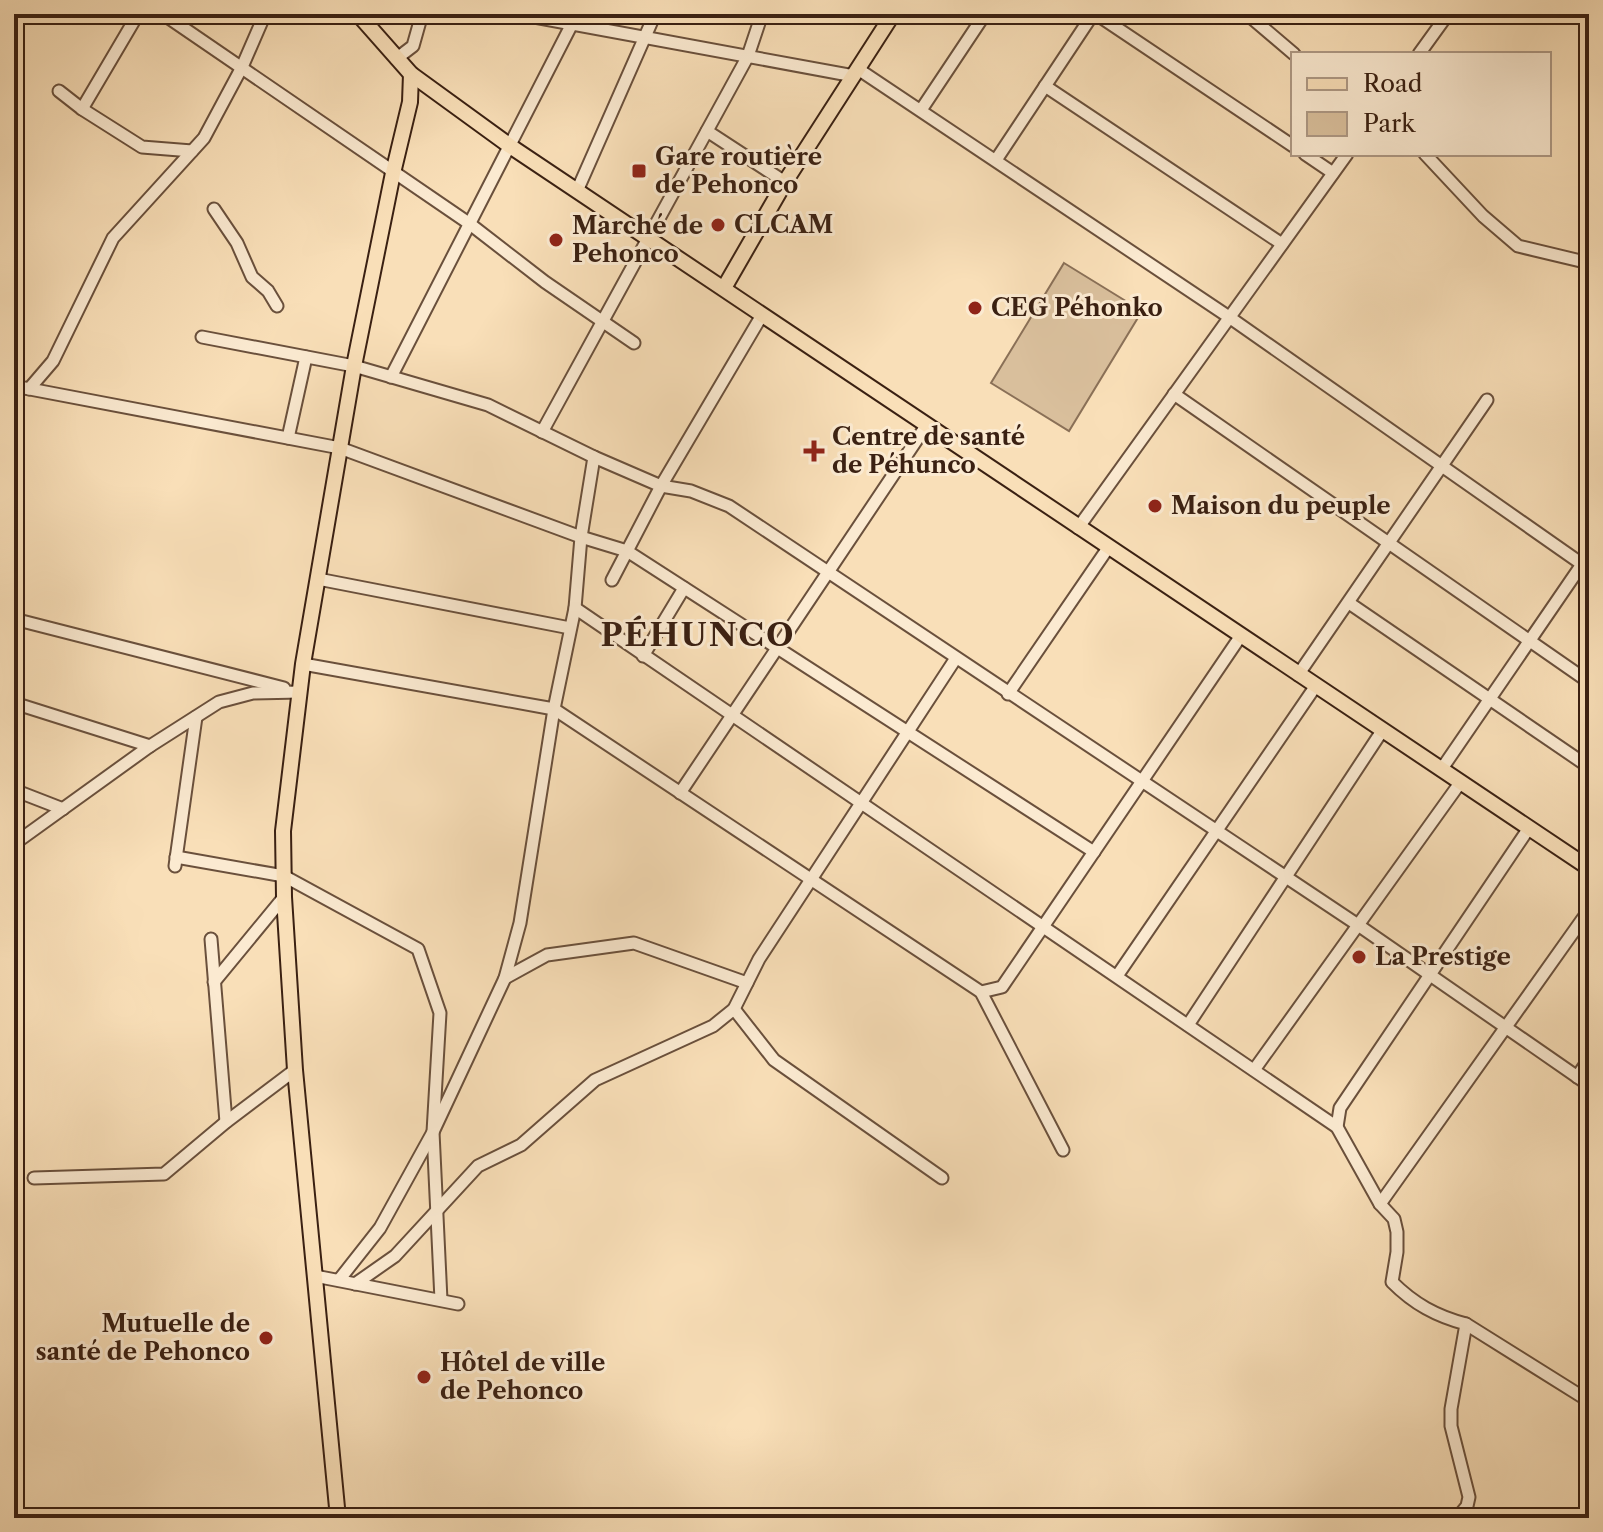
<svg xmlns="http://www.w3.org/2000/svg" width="1603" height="1532" font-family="'Libre Caslon Text',serif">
<rect width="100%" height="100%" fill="#f9dfb8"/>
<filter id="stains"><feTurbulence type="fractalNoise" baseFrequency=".0025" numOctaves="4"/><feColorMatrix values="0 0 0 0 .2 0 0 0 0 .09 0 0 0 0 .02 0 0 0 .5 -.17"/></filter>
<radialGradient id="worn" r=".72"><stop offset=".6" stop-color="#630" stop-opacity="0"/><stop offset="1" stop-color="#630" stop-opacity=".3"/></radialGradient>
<polygon fill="#d9bf9c" stroke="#8a7057" stroke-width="2" points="1064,263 1142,311 1069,431 991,383"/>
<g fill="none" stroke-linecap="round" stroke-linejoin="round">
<defs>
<g id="minor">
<polyline points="163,14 470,224 545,282 634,343"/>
<polyline points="518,14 854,76"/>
<polyline points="1096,14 1293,146"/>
<polyline points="1247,14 1294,54"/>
<polyline points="14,19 16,14"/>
<polyline points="1419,54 1445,18"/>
<polyline points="396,59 413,46 422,14"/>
<polyline points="858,69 1229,317 1589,569"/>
<polyline points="1045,86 1282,244"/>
<polyline points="59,91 82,109 142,147 192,151"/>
<polyline points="82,109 138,14"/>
<polyline points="921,110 985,14"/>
<polyline points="707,131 785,182"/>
<polyline points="1305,154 1333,173"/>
<polyline points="1425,154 1483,216 1518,246 1589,263"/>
<polyline points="996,160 1093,14"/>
<polyline points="577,191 655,14"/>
<polyline points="214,209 237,243 252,277 268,291 277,306"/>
<polyline points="202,337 354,366 488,405 594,457 661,486 691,491 729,506 1358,925 1589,1085"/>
<polyline points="391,377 577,14"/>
<polyline points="14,386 340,448 581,537 627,551 1094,852"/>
<polyline points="29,389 53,361 113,238 204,138 242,67 265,14"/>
<polyline points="1174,394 1589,682"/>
<polyline points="542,432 748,56 762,14"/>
<polyline points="288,438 306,357"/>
<polyline points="1078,528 1347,154"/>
<polyline points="318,579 570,628"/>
<polyline points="612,580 661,486 762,315"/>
<polyline points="1349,603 1589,767"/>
<path d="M575,608L1337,1127L1380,1204L1394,1219L1397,1232V1252L1392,1282C1414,1304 1436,1316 1466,1324L1451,1409V1426L1469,1497L1467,1506L1457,1518"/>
<polyline points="14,619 284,688"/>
<polyline points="643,656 684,588"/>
<polyline points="303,664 554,709 981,992 1063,1150"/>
<polyline points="1298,675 1487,400"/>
<polyline points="1008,694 1108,548"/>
<polyline points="14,703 150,746"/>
<polyline points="1441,770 1589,554"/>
<polyline points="14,790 63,809"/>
<polyline points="680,793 926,426"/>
<polyline points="14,844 150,746 219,702 253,693 300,692"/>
<polyline points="176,857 284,876 418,949 440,1013 433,1132 441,1300"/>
<polyline points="175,866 196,717"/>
<polyline points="211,939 226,1122"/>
<polyline points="1117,976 1315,687"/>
<polyline points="505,978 547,955 634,943 747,983"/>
<polyline points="214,982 284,897"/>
<polyline points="981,992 1002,987 1240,637"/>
<polyline points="734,1009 774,1060 942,1178"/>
<polyline points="1188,1025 1382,731"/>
<polyline points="1254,1070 1460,783"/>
<polyline points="1577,1077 1589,1059"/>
<polyline points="1337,1127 1340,1108 1529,828"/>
<polyline points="34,1178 164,1174 226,1122 295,1070"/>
<polyline points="1380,1204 1589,910"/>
<polyline points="315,1276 458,1304"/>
<polyline points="339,1280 380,1228 433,1132 505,978 520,923 554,709 575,608 581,537 594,457"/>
<polyline points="355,1284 395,1256 478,1166 521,1145 595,1080 713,1026 734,1009 759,959 956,658"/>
<polyline points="1466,1324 1589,1401"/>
</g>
<g id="major">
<polyline points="358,14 411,74 510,146 1589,868"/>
<polyline points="724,288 785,182 893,14"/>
<polyline points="338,1518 295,1070 284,897 283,831 303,664 354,366 393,173 410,102 411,74"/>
</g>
</defs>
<use href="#minor" stroke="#6a503c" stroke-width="15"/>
<use href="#major" stroke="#3a2012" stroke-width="18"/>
<use href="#minor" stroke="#fbead1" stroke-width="11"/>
<use href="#major" stroke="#f9dfb8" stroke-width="14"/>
</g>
<g fill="#8f2418" stroke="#fbead1" stroke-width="3">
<rect x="631" y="163" width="16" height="16" rx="4"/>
<circle cx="718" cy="225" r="8"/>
<circle cx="556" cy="240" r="8"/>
<circle cx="975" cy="308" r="8"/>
<path d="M810 439h8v8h8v8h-8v8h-8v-8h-8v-8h8z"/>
<circle cx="1155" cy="506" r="8"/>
<circle cx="1359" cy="957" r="8"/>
<circle cx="266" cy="1338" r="8"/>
<circle cx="424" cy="1377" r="8"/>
</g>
<g text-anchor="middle" stroke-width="6" stroke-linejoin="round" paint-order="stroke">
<g font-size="24" font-weight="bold" fill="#3a2012" stroke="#fbead1" text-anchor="start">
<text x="655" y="165">Gare routière<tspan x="655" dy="28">de Pehonco</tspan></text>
<text x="734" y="233">CLCAM</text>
<text x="572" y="234">Marché de<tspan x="572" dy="28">Pehonco</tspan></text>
<text x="991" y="316">CEG Péhonko</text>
<text x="832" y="445">Centre de santé<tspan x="832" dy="28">de Péhunco</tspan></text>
<text x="1171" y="514">Maison du peuple</text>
<text x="1375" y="965">La Prestige</text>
<text x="250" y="1332" text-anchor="end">Mutuelle de<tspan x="250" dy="28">santé de Pehonco</tspan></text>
<text x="440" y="1371">Hôtel de ville<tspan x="440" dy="28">de Pehonco</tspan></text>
</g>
<g font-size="32" font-weight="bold" letter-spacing="2" fill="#3a2012" stroke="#fbead1">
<text x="698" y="646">PÉHUNCO</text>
</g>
</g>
<rect width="1603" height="1532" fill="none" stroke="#f9dfb8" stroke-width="48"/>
<rect x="16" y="16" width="1571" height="1500" fill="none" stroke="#3a2012" stroke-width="4"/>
<rect x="24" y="24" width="1555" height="1484" fill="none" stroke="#3a2012" stroke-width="2"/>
<rect x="1291" y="52" width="260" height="104" fill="#fbead1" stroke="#ae9985" stroke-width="2"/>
<rect x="1307" y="78" width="40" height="12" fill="#f9dfb8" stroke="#ae9985" stroke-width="2"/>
<text x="1363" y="92" font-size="24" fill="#3a2012">Road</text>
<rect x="1307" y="112" width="40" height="24" fill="#d9bf9c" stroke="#ae9985" stroke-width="2"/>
<text x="1363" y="132" font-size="24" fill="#3a2012">Park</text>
<rect width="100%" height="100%" filter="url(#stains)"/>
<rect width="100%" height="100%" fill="url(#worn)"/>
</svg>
